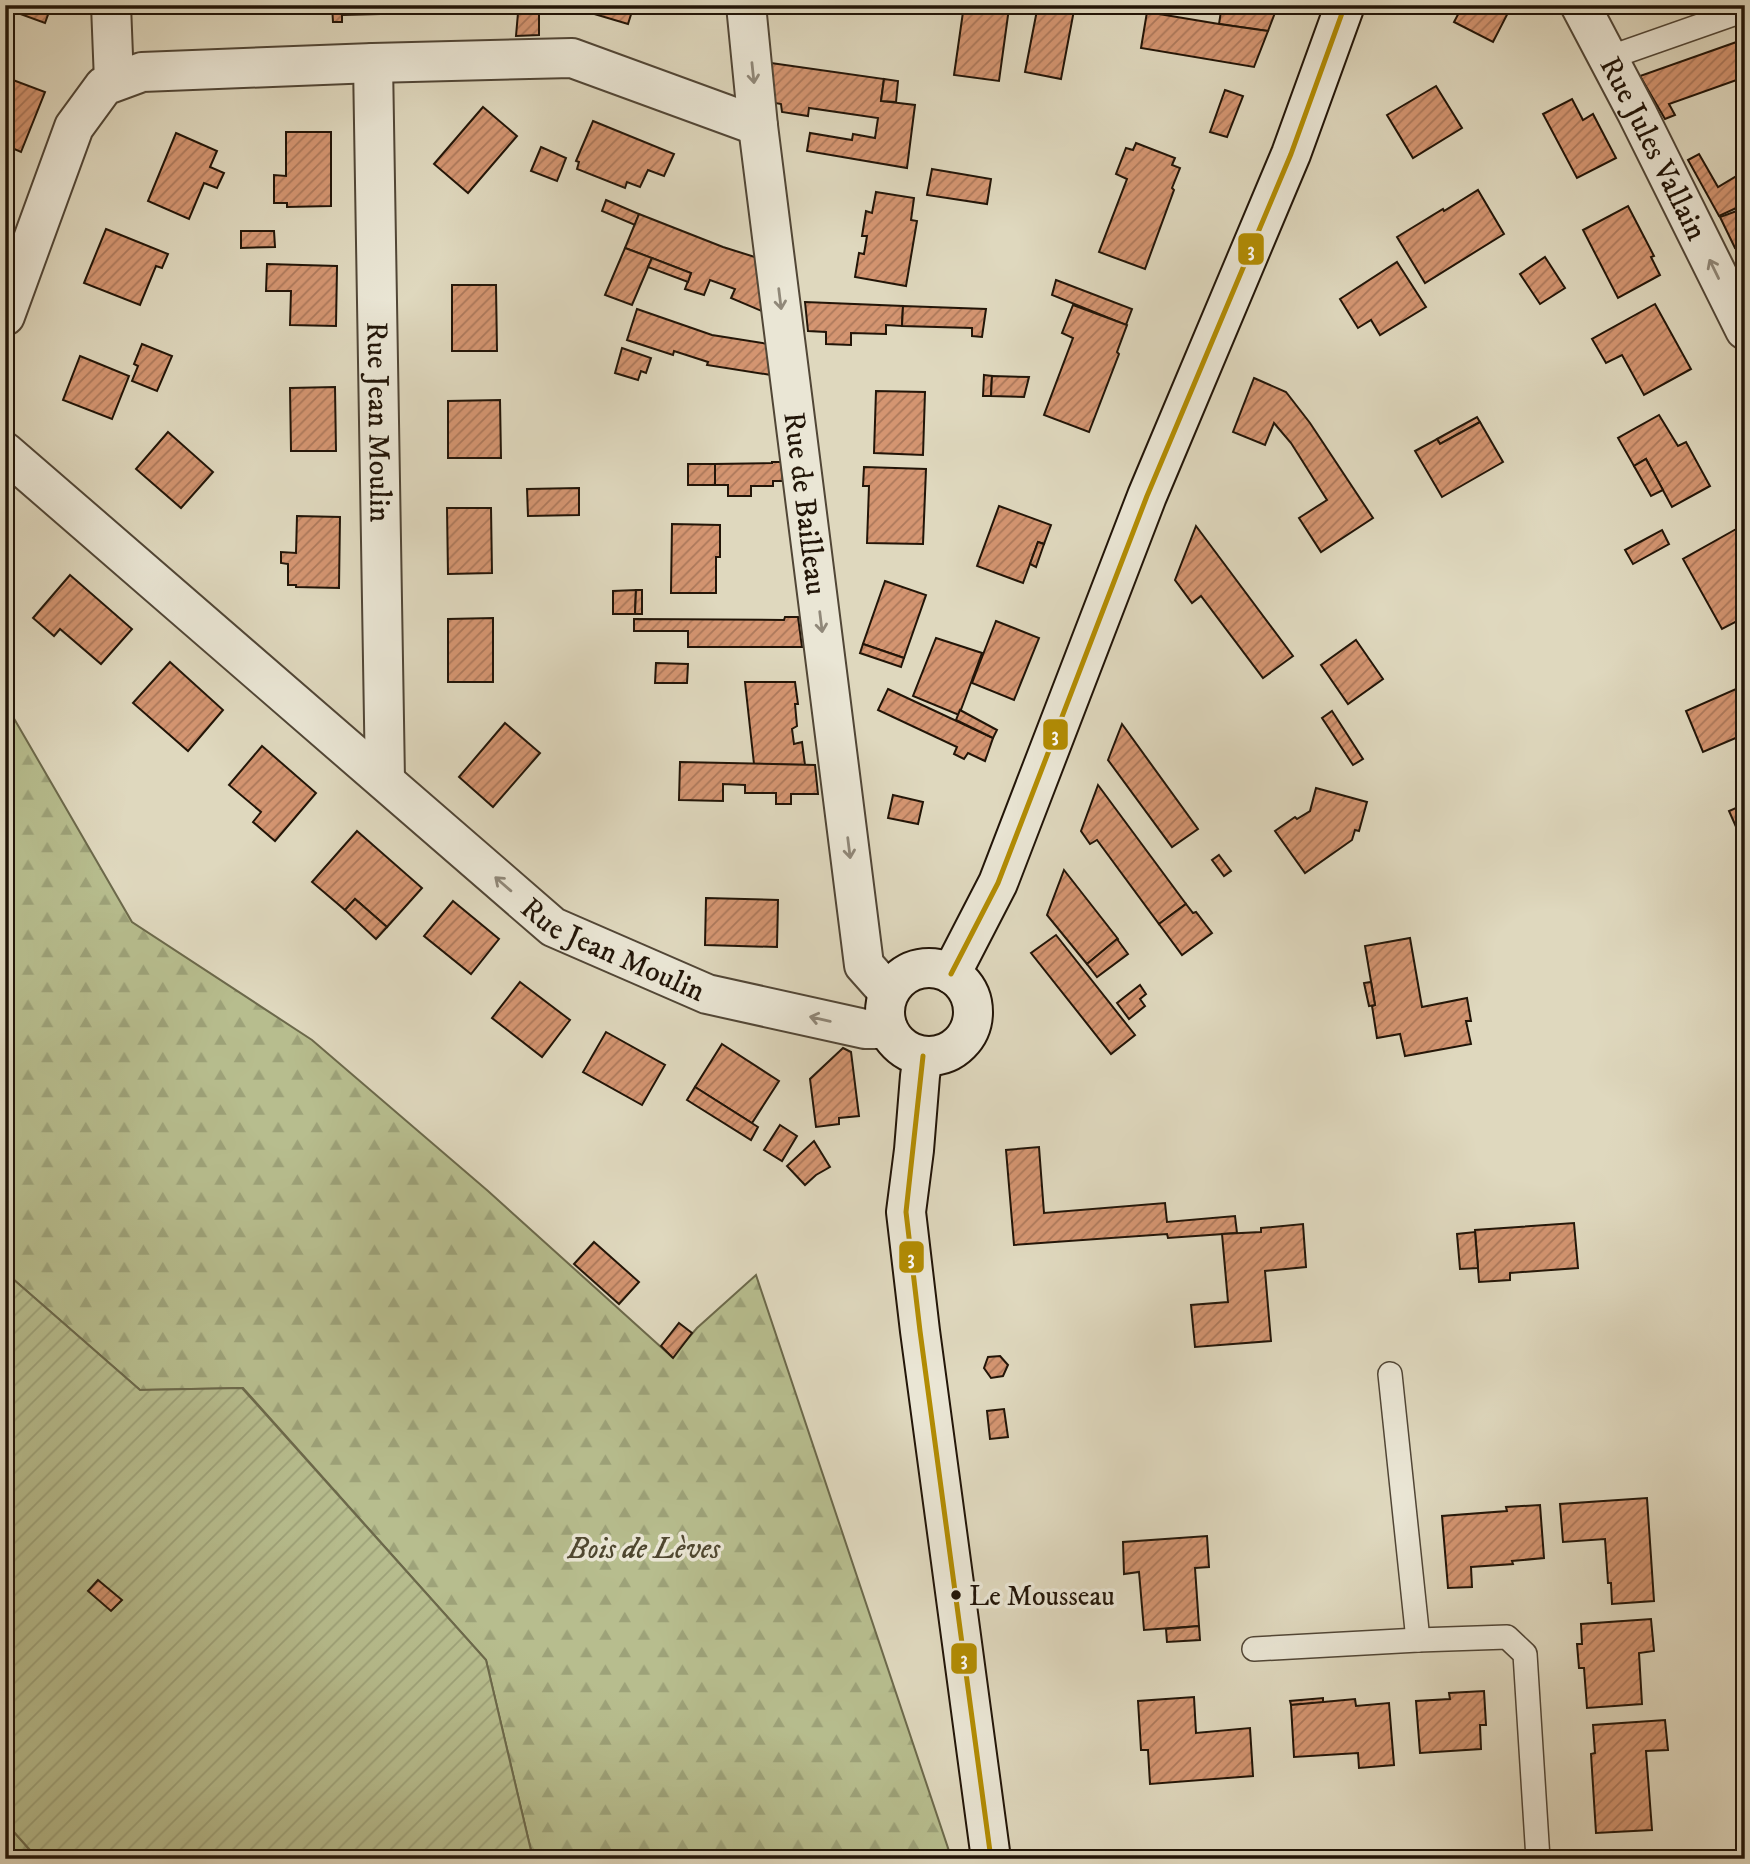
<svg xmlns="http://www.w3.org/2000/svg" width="1750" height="1864" font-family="'IM FELL DW Pica',serif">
<defs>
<pattern id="forest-firs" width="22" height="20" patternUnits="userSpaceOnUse" patternTransform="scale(1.75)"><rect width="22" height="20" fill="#b7bd8e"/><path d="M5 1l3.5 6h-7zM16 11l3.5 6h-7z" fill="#9da279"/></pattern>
<pattern id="garden-furrows" width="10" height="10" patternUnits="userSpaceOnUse" patternTransform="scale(1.75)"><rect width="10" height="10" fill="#b7bd8e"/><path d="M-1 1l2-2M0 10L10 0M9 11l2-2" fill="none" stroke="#9da279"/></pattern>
<pattern id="building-hatch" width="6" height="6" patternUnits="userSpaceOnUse" patternTransform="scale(1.75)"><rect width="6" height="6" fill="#d49571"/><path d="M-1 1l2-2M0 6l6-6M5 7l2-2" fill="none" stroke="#ac785b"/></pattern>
</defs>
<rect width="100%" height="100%" fill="#dfd8be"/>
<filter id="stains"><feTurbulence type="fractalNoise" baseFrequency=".00286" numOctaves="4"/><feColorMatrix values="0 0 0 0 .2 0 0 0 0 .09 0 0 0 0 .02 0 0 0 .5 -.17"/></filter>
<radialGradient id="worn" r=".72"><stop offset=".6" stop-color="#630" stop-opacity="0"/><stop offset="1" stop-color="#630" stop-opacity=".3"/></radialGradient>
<g fill="url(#forest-firs)" stroke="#6c694b" stroke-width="2">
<polygon points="5,703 132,922 312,1040 488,1191 672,1357 697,1328 756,1275 950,1854 950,1859 533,1859 486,1660 243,1388 140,1390 5,1272"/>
<polygon points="5,1822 38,1859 5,1859"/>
</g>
<polygon fill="url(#garden-furrows)" stroke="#6c694b" stroke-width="2" points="5,1272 140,1390 242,1388 486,1660 533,1859 38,1859 5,1822"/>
<g fill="url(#building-hatch)" stroke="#221508" stroke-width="2">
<polygon points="5,5 67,5 65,11 61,14 55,14 49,12 45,23 15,12 5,38"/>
<polygon points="332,5 450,5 419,7 419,13 342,15 342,22 333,22"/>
<polygon points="564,5 634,5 628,24"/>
<polygon points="694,5 725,5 726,14 724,14"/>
<polygon points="820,5 840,5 839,13 819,11"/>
<polygon points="964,5 986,5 1009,8 999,81 954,75"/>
<polygon points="1038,5 1075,5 1061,79 1025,72"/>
<polygon points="1222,5 1278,5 1268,31 1219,24"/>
<polygon points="1463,5 1512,5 1493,42 1454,22"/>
<polygon points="539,12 539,35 516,36 518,13"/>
<polygon points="1147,12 1219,24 1268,31 1254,67 1141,48"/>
<polygon points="1745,39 1745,77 1669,104 1675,115 1665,119 1640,76"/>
<polygon points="771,63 884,79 881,101 915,105 907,168 807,151 810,133 852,140 853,134 875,138 878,118 809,108 808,116 782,112 781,104 775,103"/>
<polygon points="5,77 45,92 21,152 5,145"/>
<polygon points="884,79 898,81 896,102 881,101"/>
<polygon points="1436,86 1462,128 1413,158 1387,115"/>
<polygon points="1225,90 1243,96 1227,137 1210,132"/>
<polygon points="1572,99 1583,120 1593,114 1616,158 1577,178 1543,114"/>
<polygon points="483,107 517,136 468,193 434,164"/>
<polygon points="593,121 674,154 664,176 648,170 640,187 627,182 625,188 577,169 579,162 576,161"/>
<polygon points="286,132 331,132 331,206 287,207 287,203 274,203 274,175 286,176"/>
<polygon points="176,133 217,151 210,167 224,173 217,188 204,183 189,219 148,201"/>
<polygon points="1136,143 1175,158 1172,165 1180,168 1172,188 1174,190 1145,269 1099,252 1127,179 1116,174 1126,148 1133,150"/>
<polygon points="541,147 566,158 557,181 531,171"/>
<polygon points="1699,154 1718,187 1740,174 1745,184 1745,204 1719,216 1688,160"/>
<polygon points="932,169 991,179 987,204 927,195"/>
<polygon points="1478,190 1504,234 1425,283 1397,237 1443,209 1444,211"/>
<polygon points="876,192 914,198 911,220 917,221 906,286 855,277 859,253 864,254 867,236 862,236 866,211 872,213"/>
<polygon points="606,200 639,214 635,225 602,211"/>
<polygon points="1628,206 1654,256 1651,257 1660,275 1618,298 1583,230"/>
<polygon points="1745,208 1745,245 1735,248 1720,217"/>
<polygon points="639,214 723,247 758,258 764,312 731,298 735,289 710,280 704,295 685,289 691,273 625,248"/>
<polygon points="106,229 168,254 162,268 156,266 140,305 84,283"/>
<polygon points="241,231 274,231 275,247 241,248"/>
<polygon points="625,248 652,258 632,305 605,295"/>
<polygon points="1545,257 1565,288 1540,304 1520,274"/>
<polygon points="652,258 691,273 688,282 648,267"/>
<polygon points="1397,262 1426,307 1380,335 1371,320 1358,328 1340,299"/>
<polygon points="267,264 337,266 336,326 290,325 291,291 266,291"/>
<polygon points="1056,280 1132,309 1126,325 1052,295"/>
<polygon points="452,285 496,285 497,351 452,351"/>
<polygon points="805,302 903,306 902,326 886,325 886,334 851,333 851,345 826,344 826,332 808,331"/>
<polygon points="1655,304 1691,369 1644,395 1622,355 1606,363 1592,339"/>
<polygon points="1073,305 1127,325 1117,352 1119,354 1089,432 1044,415 1073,338 1062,333"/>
<polygon points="903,306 986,309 982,337 972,336 972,328 902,326"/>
<polygon points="637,309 712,335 768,344 771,375 707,365 708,362 674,351 673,355 627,340"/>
<polygon points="142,344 172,356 157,391 132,381 138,366 134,364"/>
<polygon points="622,348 651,358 646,373 641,371 638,380 615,373"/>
<polygon points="80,356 129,376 112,419 63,400"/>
<polygon points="984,375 992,376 991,396 983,396"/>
<polygon points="992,376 1029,377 1024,397 991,396"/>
<polygon points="1254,378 1286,392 1310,423 1373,518 1321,552 1299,518 1327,500 1291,443 1274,423 1265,445 1233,432"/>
<polygon points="335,387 336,451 291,451 290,388"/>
<polygon points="876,391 925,392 923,455 874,453"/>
<polygon points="500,400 501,458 448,458 448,401"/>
<polygon points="1659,415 1678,446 1686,442 1710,486 1672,507 1646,459 1634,466 1618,438"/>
<polygon points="1477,417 1480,422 1440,444 1437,439"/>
<polygon points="1480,422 1503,462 1442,497 1415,451 1437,439 1440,444"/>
<polygon points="168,432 213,472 181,508 136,469"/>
<polygon points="1646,459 1663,490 1651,496 1634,466"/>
<polygon points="772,462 781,462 783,481 773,481 773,486 751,486 751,496 728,496 728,485 715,485 715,464 772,463"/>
<rect x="688" y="464" width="27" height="21"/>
<polygon points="864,467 926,469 923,544 867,543 869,486 863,486"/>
<polygon points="579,488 579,515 528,516 527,489"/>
<polygon points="999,506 1051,525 1044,544 1038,542 1023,583 977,566"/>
<polygon points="447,508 491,508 492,573 448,574"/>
<polygon points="297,516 340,517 339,588 296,587 296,585 288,585 288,564 281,563 281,552 296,553"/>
<polygon points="672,524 720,525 720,557 716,557 716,593 671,593"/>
<polygon points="1196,526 1293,656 1263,678 1201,596 1192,603 1175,580"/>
<polygon points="1738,528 1745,541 1745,617 1722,629 1683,559"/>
<polygon points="1662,530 1669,544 1633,564 1625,550"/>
<polygon points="1038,542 1044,544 1036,567 1030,564"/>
<polygon points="70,575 132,629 101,664 60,629 54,636 33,618"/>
<polygon points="885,581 926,595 904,658 863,644"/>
<polygon points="636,590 635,614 613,614 613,591"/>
<polygon points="636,590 642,590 642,614 635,614"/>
<polygon points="785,617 798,617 802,647 688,647 688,631 634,631 634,619 784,620"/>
<polygon points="493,618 493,682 448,682 448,619"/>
<polygon points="996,621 1039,638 1014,700 972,683"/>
<polygon points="936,638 982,653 959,715 913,696"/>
<polygon points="1356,640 1383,679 1348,704 1321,665"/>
<polygon points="863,644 904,658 901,667 860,653"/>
<polygon points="170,662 223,710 188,751 133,703"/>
<polygon points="656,663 688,664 687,683 655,683"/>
<polygon points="745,682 795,682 798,704 795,704 797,726 792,729 794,744 802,742 805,765 754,764"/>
<polygon points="1745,685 1745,734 1703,752 1686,711"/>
<polygon points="888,689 993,738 985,761 968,753 964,759 954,754 957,747 878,710"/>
<polygon points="960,710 997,730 993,738 956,720"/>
<polygon points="1332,711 1363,759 1353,765 1322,718"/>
<polygon points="505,723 540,753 493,807 459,777"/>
<polygon points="1122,724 1198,829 1172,847 1108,760"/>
<polygon points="262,746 316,793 275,841 253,822 261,812 229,785"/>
<polygon points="680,762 815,765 818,794 791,794 791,804 776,804 776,793 745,793 745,785 723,784 723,801 679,800"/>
<polygon points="1098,785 1186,904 1159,924 1097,840 1090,844 1081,831"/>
<polygon points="1316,788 1367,802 1359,831 1355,830 1352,840 1305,873 1275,831 1295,817 1297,819 1310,811"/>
<polygon points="893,795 923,802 918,824 888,818"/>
<polygon points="1745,804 1745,847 1729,811"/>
<polygon points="357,831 422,888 387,927 355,899 345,910 312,882"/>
<polygon points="1219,855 1231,871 1224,876 1212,860"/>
<polygon points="1064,870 1118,939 1087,964 1047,915"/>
<polygon points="706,898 778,900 777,947 705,945"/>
<polygon points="355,899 387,927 376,939 345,910"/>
<polygon points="453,901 499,939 471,974 424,936"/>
<polygon points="1186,904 1193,913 1196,912 1212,933 1182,955 1159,924"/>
<polygon points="1056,935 1135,1035 1111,1054 1031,953"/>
<polygon points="1410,938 1422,1007 1467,998 1471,1021 1466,1021 1471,1044 1405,1056 1400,1034 1377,1038 1372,1006 1375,1005 1365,946"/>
<polygon points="1117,939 1128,954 1097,977 1087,964"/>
<polygon points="520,982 570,1020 542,1057 492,1018"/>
<polygon points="1371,982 1375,1005 1369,1006 1364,983"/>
<polygon points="1140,985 1146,994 1140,999 1145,1006 1129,1019 1117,1003"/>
<polygon points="606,1032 665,1065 642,1105 583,1072"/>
<polygon points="722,1044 779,1081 752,1123 695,1087"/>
<polygon points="843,1048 851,1052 859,1116 839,1118 839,1124 816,1127 810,1079"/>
<polygon points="695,1087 758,1127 751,1140 687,1100"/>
<polygon points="780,1125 797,1136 782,1161 764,1150"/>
<polygon points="814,1141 830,1167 816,1175 805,1185 787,1166"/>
<polygon points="1039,1147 1044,1213 1165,1203 1167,1222 1235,1216 1237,1233 1168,1238 1167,1234 1014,1245 1006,1150"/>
<polygon points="1574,1223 1578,1268 1510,1273 1510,1280 1479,1282 1475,1230"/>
<polygon points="1303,1224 1306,1267 1265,1271 1271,1341 1195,1347 1191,1305 1228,1302 1222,1234 1261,1232 1261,1228"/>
<polygon points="1475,1232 1478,1268 1460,1269 1457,1234"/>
<polygon points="594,1242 639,1282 619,1304 574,1264"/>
<polygon points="679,1323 692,1333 673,1358 661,1346"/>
<polygon points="1000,1356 1008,1365 1003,1376 991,1378 984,1368 988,1357"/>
<polygon points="1004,1409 1008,1437 990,1439 987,1411"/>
<polygon points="1647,1498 1654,1601 1612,1604 1611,1583 1608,1583 1605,1539 1563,1542 1560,1504"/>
<polygon points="1540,1505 1544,1558 1512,1561 1513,1564 1471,1567 1472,1587 1448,1588 1442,1516 1507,1511 1506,1507"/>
<polygon points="1207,1536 1209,1567 1195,1568 1199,1626 1144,1630 1139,1572 1124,1574 1123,1542"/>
<polygon points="98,1580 122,1600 111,1611 88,1591"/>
<polygon points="1651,1619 1654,1651 1639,1653 1642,1704 1587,1708 1584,1668 1579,1668 1577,1644 1582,1644 1581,1624"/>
<polygon points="1199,1626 1200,1640 1167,1642 1166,1629"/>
<polygon points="1484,1691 1486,1725 1480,1725 1481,1749 1420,1753 1416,1701 1450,1699 1449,1693"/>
<polygon points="1194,1697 1196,1733 1250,1728 1253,1776 1150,1784 1148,1750 1141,1750 1138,1701"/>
<polygon points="1323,1698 1323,1703 1291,1705 1290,1701"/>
<polygon points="1355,1699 1356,1706 1389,1703 1394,1765 1359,1768 1358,1753 1294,1757 1291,1705"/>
<polygon points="1665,1720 1668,1750 1646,1751 1652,1830 1596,1833 1591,1754 1595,1753 1593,1725"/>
</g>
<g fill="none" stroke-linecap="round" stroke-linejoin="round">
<defs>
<g id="service">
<polyline points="1608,58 1745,10"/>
<polyline points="1390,1374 1418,1640"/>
<polyline points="1254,1649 1418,1640 1507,1637 1525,1654 1538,1859"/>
</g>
<g id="minor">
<polyline points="111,5 114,81"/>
<path id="s1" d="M1580,5L1637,113L1745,330"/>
<path id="s2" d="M373,63L385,780"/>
<polyline points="5,316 74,127 104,86 142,72 373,63 572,58 758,126"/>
<path id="s3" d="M5,452L553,927L707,994L865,1029H888"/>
</g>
<g id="tertiary">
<path id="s4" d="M746,5L758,126L864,965L888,992"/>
</g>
<g id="secondary">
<circle cx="929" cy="1012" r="44"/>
<polyline points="951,974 998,883 1147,496 1291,154 1345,5"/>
<polyline points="923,1056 920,1076 914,1150 906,1212 920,1331 991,1859"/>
</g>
</defs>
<use href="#service" stroke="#514636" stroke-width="26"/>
<use href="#minor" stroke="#514636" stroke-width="42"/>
<use href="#tertiary" stroke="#514636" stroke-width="42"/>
<use href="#secondary" stroke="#221508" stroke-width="42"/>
<use href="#service" stroke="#eae6d5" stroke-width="23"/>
<use href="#minor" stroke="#eae6d5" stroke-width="38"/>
<use href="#tertiary" stroke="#eae6d5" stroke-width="38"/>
<use href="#secondary" stroke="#eae6d5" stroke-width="38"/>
<defs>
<g id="bus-1">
<polyline points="951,974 998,883 1147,496 1291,154 1345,5"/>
<polyline points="923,1056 906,1212 920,1331 991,1859"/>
</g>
</defs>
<use href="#bus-1" stroke="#eae6d5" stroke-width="10"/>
<use href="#bus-1" stroke="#b28c03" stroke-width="5"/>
</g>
<defs><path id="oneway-shaft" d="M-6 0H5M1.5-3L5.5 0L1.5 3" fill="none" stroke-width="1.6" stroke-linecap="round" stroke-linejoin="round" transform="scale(1.75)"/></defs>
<g stroke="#908879">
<use href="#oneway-shaft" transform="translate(753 73) rotate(84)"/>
<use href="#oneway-shaft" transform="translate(1714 269) rotate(-116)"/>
<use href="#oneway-shaft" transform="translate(780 299) rotate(83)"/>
<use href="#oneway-shaft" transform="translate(821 622) rotate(83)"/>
<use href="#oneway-shaft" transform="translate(849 848) rotate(83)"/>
<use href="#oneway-shaft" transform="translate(503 884) rotate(-139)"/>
<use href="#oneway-shaft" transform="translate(820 1019) rotate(-167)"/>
</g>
<circle fill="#221508" stroke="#eae6d5" stroke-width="2.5" cx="956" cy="1595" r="6"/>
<g text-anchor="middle" stroke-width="7" stroke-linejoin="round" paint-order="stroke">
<g font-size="28" fill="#221508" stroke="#eae6d5" text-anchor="start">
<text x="969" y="1605">Le Mousseau</text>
</g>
<g font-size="30" fill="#221508" stroke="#eae6d5">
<text dy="10" stroke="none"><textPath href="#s1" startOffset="161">Rue Jules Vallain</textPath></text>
<text dy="10" stroke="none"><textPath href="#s2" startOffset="359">Rue Jean Moulin</textPath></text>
<text dy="10" stroke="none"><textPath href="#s4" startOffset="502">Rue de Bailleau</textPath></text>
<text dy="10" stroke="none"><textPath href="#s3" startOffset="789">Rue Jean Moulin</textPath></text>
</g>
<g font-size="30" font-style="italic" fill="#4f4730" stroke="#eae6d5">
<text x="644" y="1558">Bois de Lèves</text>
</g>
</g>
<g stroke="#eae6d5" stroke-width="2.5">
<rect x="1237" y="232" width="28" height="34" rx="7" fill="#b28c03"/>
<rect x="1042" y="718" width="27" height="33" rx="7" fill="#b28c03"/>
<rect x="898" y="1240" width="27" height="34" rx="7" fill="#b28c03"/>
<rect x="950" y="1642" width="28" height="33" rx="7" fill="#b28c03"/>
</g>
<g font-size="19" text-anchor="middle" font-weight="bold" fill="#fff">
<text x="1251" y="256">3</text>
<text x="1055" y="741">3</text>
<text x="911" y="1264">3</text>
<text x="964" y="1665">3</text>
</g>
<rect width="1750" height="1864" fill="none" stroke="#dfd8be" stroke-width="28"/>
<rect x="7" y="7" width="1736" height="1850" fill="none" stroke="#221508" stroke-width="3.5"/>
<rect x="14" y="14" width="1722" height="1836" fill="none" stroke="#221508" stroke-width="2"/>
<rect width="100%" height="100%" filter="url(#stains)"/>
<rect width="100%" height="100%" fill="url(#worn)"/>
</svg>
